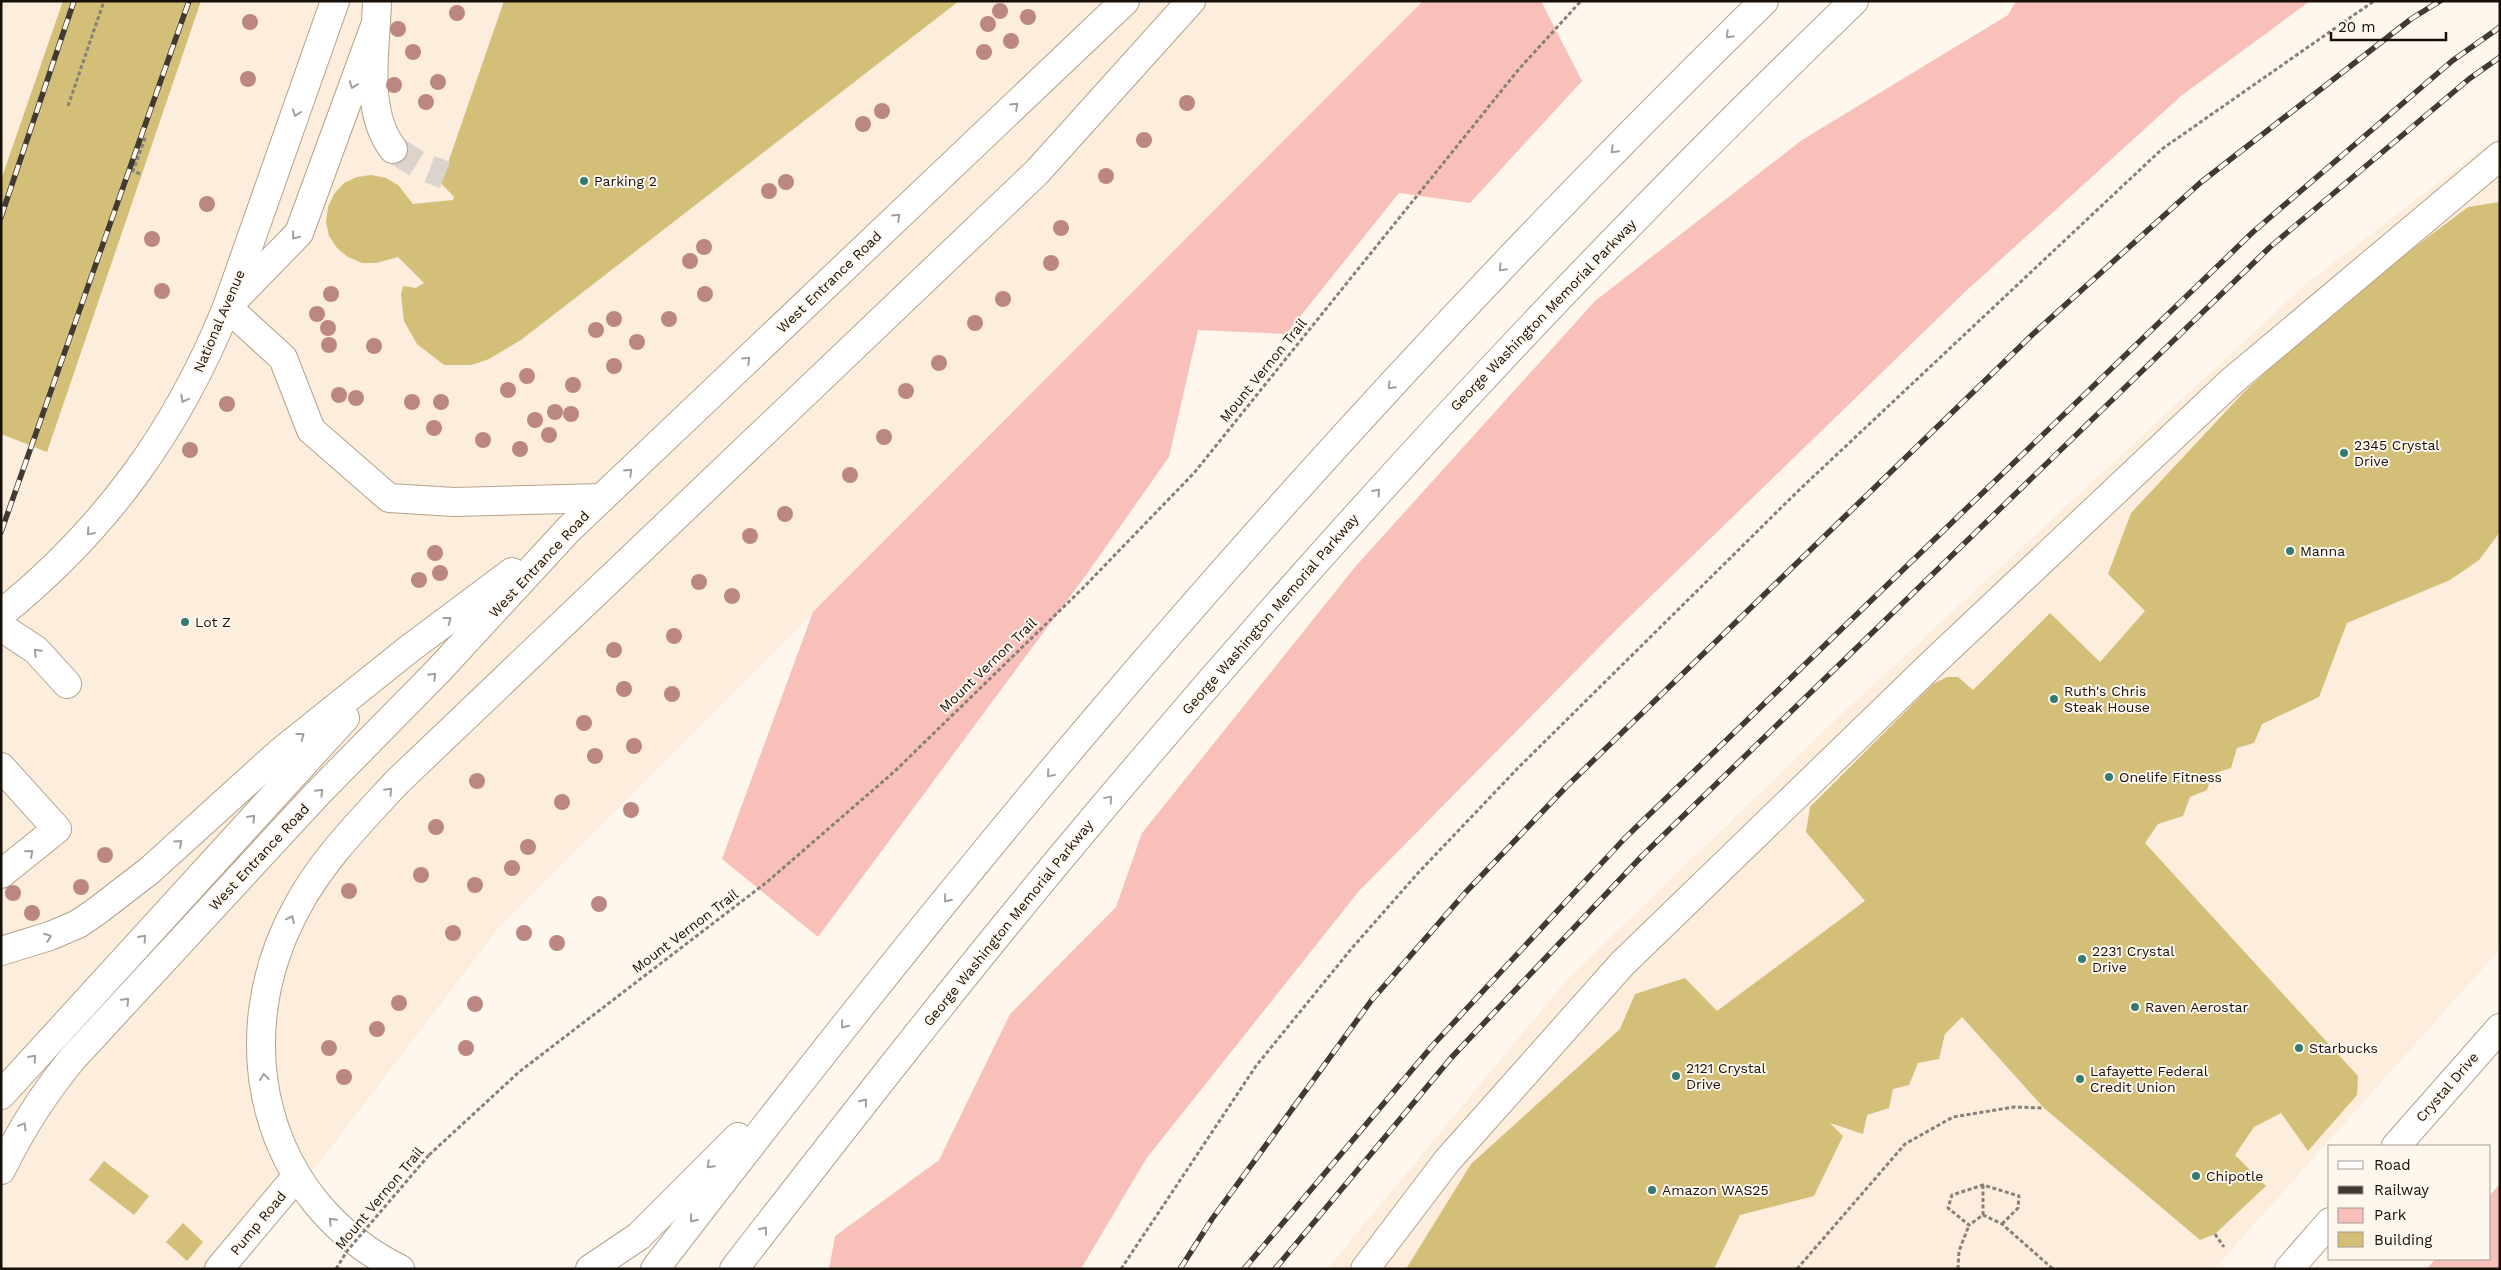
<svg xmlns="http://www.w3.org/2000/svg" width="2501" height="1270" font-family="'Work Sans',sans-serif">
<rect width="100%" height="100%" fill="#fff7ee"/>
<g fill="#fceddc">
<polygon points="1,1 1423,1 500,926 238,1269 1,1269"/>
<polygon points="2500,135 2500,949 2214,1269 1327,1269 1567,980 1829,726 2306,284"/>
</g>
<g fill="#f9c0b9">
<polygon points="1423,1 1541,1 1582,81 1470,203 1399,193 1286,334 1198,330 1169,457 1086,575 818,937 722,859 813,612"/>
<polygon points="2016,1 2310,1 2181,96 1966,291 1619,627 1359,891 1146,1159 1081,1269 829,1269 835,1236 939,1160 1010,1014 1116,907 1142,833 1355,567 1595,301 1802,140 2008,15"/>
<polygon points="2500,1184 2500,1269 2427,1269 2435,1259 2490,1259 2490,1195"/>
</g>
<g fill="#d3bf77">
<polygon points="63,1 201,1 47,452 1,434 1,180"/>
<polygon points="504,1 959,1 521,340 489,359 471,365 444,365 417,344 404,321 401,295 403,286 416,288 424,283 398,257 376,263 362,263 348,257 337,248 329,236 326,222 328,207 334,194 344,183 357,177 371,175 386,178 398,185 413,204 453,200 454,197 441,183"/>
<polygon points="2500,202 2500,532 2479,560 2450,580 2347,623 2319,697 2262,724 2254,743 2237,748 2231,768 2212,774 2207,790 2190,797 2183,816 2158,824 2145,843 2358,1076 2357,1095 2308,1151 2281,1113 2254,1127 2235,1155 2266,1186 2215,1234 2200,1240 2044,1108 1962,1017 1945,1034 1939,1059 1918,1063 1909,1085 1893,1089 1889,1108 1867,1115 1863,1134 1830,1123 1843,1136 1814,1196 1740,1215 1714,1269 1406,1269 1471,1164 1620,1029 1635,994 1685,978 1717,1011 1865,901 1806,832 1810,807 1933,684 1947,677 1958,677 1973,690 2050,613 2100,662 2145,611 2108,574 2131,513 2243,393 2339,304 2468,207"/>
<polygon points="104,1161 149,1196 134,1215 89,1180"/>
<polygon points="183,1223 203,1242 187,1261 166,1242"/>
</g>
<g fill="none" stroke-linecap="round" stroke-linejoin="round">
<polyline stroke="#dcd4cc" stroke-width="28" stroke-dasharray="28 14" stroke-linecap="butt" points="393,149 419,165 445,175"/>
<defs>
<g id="minor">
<path d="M377,1C376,48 363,110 393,149"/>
<polyline points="376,23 299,233 227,307 283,358 311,430 389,498 454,502 602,498"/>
<path d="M1,614C105,530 177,431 227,307L335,1"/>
<polyline points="1,627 36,650 67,684"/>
<polyline points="1,767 57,829 1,874"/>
<polyline points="2396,1146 2500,1028"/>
<polyline points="219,1269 296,1177"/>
<polyline points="1365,1269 1447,1161 1622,964 1936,660 2232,381 2500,156"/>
<polyline points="2289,1269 2330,1222"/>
</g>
<g id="major">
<polyline points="1,951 50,936 78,924 97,911 149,871 278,754 409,649 512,572"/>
<polyline points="1,1095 345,718"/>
<path d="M1,1170C21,1129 44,1093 73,1058L318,793L439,670L568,530L1125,1"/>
</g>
<g id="highway">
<path d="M400,1269C263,1201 225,1040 296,909C321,861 361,821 397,782L1037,172L1191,1"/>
<polyline points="590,1269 639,1236 738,1137"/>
<path d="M655,1269C794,1088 936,908 1084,733C1299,479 1526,234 1764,1"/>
<path d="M734,1269C849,1121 964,973 1084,830C1326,541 1582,263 1854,1"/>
</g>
</defs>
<use href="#minor" stroke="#b4a28d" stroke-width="30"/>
<use href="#major" stroke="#b4a28d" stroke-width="30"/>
<use href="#highway" stroke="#b4a28d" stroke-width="30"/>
<g stroke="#888179" stroke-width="3" stroke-dasharray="4 2.5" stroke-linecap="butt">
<polyline points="68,106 104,1"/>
<polyline points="140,174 133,171 146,136"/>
<polyline points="429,1155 519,1072 767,882 895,771 1082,589 1194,473 1519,69 1581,1"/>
<polyline points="1983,1215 1983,1185"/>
<polyline points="2002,1224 2018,1208 2019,1196 1983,1185 1952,1195 1948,1208 1969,1225 1983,1215 2002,1224 2053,1269"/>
<polyline points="2215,1234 2224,1247"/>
<polyline points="1121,1269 1256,1066 1352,948 1418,873 1518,768 1798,491 2162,149 2374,1"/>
<polyline points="1797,1269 1905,1144 1953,1117 2014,1107 2044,1108"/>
<polyline points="1958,1269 1959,1251 1969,1225"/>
</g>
<use href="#minor" stroke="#fff" stroke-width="28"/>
<use href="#major" stroke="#fff" stroke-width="28"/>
<use href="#highway" stroke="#fff" stroke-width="28"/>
<defs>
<g id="rail">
<polyline points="1,217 74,1"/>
<polyline points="1,532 189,1"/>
<polyline points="1180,1269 1212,1219 1371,1001 1465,893 1566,787 2032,335 2200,183 2411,19 2440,1"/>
<polyline points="1244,1269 1433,1045 1625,838 2253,232 2452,61 2500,27"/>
<polyline points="1275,1269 1451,1058 1643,855 2270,247 2469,79 2500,57"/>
</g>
</defs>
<use href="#rail" stroke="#403a32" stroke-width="5.5"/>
<use href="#rail" stroke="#fff7ee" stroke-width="4" stroke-dasharray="11" stroke-linecap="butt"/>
<polyline stroke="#888179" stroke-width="3" stroke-dasharray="4 2.5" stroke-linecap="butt" points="336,1269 347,1251 429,1155"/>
</g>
<g fill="#bc8781">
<circle cx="1000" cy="11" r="8"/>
<circle cx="457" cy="13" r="8"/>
<circle cx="1028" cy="17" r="8"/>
<circle cx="250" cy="22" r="8"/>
<circle cx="988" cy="24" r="8"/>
<circle cx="398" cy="29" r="8"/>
<circle cx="1011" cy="41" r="8"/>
<circle cx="413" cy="52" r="8"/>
<circle cx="984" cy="52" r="8"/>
<circle cx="248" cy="79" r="8"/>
<circle cx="438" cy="82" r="8"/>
<circle cx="394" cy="85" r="8"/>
<circle cx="426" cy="102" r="8"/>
<circle cx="1187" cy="103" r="8"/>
<circle cx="882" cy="111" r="8"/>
<circle cx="863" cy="124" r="8"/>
<circle cx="1144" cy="140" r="8"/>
<circle cx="1106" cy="176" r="8"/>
<circle cx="786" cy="182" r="8"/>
<circle cx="769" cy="191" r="8"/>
<circle cx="207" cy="204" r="8"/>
<circle cx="1061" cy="228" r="8"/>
<circle cx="152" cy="239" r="8"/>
<circle cx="704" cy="247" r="8"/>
<circle cx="690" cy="261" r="8"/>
<circle cx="1051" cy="263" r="8"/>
<circle cx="162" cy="291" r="8"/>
<circle cx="331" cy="294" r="8"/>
<circle cx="705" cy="294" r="8"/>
<circle cx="1003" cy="299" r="8"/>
<circle cx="317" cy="314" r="8"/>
<circle cx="614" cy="319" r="8"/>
<circle cx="669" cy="319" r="8"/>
<circle cx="975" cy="323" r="8"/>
<circle cx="328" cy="328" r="8"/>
<circle cx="596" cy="330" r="8"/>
<circle cx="637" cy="342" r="8"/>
<circle cx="329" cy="345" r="8"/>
<circle cx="374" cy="346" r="8"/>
<circle cx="939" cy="363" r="8"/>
<circle cx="614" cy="366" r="8"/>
<circle cx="527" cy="376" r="8"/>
<circle cx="573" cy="385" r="8"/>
<circle cx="508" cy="390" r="8"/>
<circle cx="906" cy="391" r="8"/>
<circle cx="339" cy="395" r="8"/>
<circle cx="356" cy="398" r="8"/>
<circle cx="412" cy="402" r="8"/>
<circle cx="441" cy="402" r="8"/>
<circle cx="227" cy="404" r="8"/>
<circle cx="555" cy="412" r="8"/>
<circle cx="571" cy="414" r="8"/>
<circle cx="535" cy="420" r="8"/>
<circle cx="434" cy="428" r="8"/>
<circle cx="549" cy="435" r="8"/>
<circle cx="884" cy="437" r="8"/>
<circle cx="483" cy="440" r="8"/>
<circle cx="520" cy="449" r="8"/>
<circle cx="190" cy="450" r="8"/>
<circle cx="850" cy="475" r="8"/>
<circle cx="785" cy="514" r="8"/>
<circle cx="750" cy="536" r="8"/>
<circle cx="435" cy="553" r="8"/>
<circle cx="440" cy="573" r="8"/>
<circle cx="419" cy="580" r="8"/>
<circle cx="699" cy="582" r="8"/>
<circle cx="732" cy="596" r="8"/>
<circle cx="674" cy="636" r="8"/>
<circle cx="614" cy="650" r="8"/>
<circle cx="624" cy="689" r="8"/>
<circle cx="672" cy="694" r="8"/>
<circle cx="584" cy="723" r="8"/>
<circle cx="634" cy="746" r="8"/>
<circle cx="595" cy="756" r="8"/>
<circle cx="477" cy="781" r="8"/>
<circle cx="562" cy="802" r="8"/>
<circle cx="631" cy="810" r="8"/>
<circle cx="436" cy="827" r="8"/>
<circle cx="528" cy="847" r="8"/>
<circle cx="105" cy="855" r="8"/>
<circle cx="512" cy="868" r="8"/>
<circle cx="421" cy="875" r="8"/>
<circle cx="475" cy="885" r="8"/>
<circle cx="81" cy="887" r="8"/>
<circle cx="349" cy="891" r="8"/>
<circle cx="13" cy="893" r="8"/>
<circle cx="599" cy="904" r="8"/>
<circle cx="32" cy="913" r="8"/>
<circle cx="453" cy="933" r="8"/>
<circle cx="524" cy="933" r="8"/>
<circle cx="557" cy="943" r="8"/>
<circle cx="399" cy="1003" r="8"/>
<circle cx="475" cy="1004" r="8"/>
<circle cx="377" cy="1029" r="8"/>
<circle cx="329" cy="1048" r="8"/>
<circle cx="466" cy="1048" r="8"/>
<circle cx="344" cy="1077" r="8"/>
</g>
<defs><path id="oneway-chevron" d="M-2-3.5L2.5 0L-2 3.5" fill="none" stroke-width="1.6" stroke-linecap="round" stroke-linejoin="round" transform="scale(1.25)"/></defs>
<g stroke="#a29f9c">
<use href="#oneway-chevron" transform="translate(1729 35) rotate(136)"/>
<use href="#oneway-chevron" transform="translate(353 85) rotate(110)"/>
<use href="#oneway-chevron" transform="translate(1015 106) rotate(-43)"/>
<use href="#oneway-chevron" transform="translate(296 113) rotate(110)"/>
<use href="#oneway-chevron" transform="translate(1614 150) rotate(135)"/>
<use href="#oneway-chevron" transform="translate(897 217) rotate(-43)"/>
<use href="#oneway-chevron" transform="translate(295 236) rotate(129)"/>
<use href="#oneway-chevron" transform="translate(1502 268) rotate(133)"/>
<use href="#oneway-chevron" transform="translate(747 360) rotate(-44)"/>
<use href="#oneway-chevron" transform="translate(1391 386) rotate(133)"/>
<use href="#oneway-chevron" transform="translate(184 399) rotate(118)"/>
<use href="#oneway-chevron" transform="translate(629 472) rotate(-44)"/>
<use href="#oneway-chevron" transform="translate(1377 492) rotate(-48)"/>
<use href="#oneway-chevron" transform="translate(90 532) rotate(131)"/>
<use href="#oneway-chevron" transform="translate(448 620) rotate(-37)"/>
<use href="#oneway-chevron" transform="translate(37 652) rotate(-135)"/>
<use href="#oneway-chevron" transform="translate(433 676) rotate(-45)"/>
<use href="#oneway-chevron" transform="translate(301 736) rotate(-38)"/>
<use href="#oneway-chevron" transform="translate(1050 774) rotate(130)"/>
<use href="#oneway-chevron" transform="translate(389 791) rotate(-47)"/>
<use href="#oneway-chevron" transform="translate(320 792) rotate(-46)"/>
<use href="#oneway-chevron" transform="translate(1109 799) rotate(-50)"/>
<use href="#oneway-chevron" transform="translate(252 818) rotate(-48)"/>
<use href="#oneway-chevron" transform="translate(179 843) rotate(-42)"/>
<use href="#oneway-chevron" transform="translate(30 853) rotate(-41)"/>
<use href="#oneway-chevron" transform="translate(947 899) rotate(129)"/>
<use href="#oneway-chevron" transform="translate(291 919) rotate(-65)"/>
<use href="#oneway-chevron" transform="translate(48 937) rotate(-21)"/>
<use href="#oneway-chevron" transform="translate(143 938) rotate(-48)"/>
<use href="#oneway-chevron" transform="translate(126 1001) rotate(-47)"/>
<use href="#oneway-chevron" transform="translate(844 1025) rotate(129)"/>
<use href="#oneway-chevron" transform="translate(33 1058) rotate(-48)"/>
<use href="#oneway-chevron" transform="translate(264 1077) rotate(-97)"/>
<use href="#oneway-chevron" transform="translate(864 1102) rotate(-52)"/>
<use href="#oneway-chevron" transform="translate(23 1126) rotate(-59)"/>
<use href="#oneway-chevron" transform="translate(710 1165) rotate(135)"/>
<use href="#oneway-chevron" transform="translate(693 1219) rotate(128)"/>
<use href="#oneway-chevron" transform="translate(332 1221) rotate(-134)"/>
<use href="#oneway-chevron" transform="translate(764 1230) rotate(-52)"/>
</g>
<g fill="#337a72" stroke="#fff7ee" stroke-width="2">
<circle cx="584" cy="181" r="5"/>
<circle cx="2344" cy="453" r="5"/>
<circle cx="2290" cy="551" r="5"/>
<circle cx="185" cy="622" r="5"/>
<circle cx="2054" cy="699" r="5"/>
<circle cx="2109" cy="777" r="5"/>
<circle cx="2082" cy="959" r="5"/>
<circle cx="2135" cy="1007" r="5"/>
<circle cx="2299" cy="1048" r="5"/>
<circle cx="1676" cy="1076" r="5"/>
<circle cx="2080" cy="1079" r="5"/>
<circle cx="2196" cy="1176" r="5"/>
<circle cx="1652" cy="1190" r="5"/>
</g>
<g text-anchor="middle" stroke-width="4" stroke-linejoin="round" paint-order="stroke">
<g font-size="14" fill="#161008" stroke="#fff7ee" text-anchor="start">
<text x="594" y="186">Parking 2</text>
<text x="2354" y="450">2345 Crystal<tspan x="2354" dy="16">Drive</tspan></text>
<text x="2300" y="556">Manna</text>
<text x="195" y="627">Lot Z</text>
<text x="2064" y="696">Ruth's Chris<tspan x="2064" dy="16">Steak House</tspan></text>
<text x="2119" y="782">Onelife Fitness</text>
<text x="2092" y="956">2231 Crystal<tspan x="2092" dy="16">Drive</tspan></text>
<text x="2145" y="1012">Raven Aerostar</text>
<text x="2309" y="1053">Starbucks</text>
<text x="1686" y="1073">2121 Crystal<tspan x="1686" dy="16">Drive</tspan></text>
<text x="2090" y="1076">Lafayette Federal<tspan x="2090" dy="16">Credit Union</tspan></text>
<text x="2206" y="1181">Chipotle</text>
<text x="1662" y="1195">Amazon WAS25</text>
</g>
<g font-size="14" fill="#161008" stroke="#fff7ee">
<text transform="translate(829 282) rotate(-44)" y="5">West Entrance Road</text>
<text transform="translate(1543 315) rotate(-46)" y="5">George Washington Memorial Parkway</text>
<text transform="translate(219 321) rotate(-67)" y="5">National Avenue</text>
<text transform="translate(1263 370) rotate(-51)" y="5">Mount Vernon Trail</text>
<text transform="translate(539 564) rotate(-47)" y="5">West Entrance Road</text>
<text transform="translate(1270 614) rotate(-49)" y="5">George Washington Memorial Parkway</text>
<text transform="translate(988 665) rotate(-44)" y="5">Mount Vernon Trail</text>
<text transform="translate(259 857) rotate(-47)" y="5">West Entrance Road</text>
<text transform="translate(1008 923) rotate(-51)" y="5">George Washington Memorial Parkway</text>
<text transform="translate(685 931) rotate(-37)" y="5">Mount Vernon Trail</text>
<text transform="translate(2447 1087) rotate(-49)" y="5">Crystal Drive</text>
<text transform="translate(379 1198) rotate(-50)" y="5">Mount Vernon Trail</text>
<text transform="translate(258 1223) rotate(-50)" y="5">Pump Road</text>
</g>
</g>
<rect width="2501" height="1270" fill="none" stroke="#161008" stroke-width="5"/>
<rect x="2328" y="1145" width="162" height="115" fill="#fff7ee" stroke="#a29b92"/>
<rect x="2338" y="1161" width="25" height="8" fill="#ffffff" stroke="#a29b92"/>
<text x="2374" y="1170" font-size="15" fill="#161008">Road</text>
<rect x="2338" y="1186" width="25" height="8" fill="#403a32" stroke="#a29b92"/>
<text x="2374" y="1195" font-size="15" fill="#161008">Railway</text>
<rect x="2338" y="1208" width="25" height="15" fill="#f9c0b9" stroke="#a29b92"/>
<text x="2374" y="1220" font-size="15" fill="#161008">Park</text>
<rect x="2338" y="1232" width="25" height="15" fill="#d3bf77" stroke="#a29b92"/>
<text x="2374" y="1245" font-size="15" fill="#161008">Building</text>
<path d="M2331 32v8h115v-8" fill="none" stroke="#161008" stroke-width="2.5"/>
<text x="2338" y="32" font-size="15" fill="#161008" stroke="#fff7ee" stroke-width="4" paint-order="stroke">20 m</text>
</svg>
